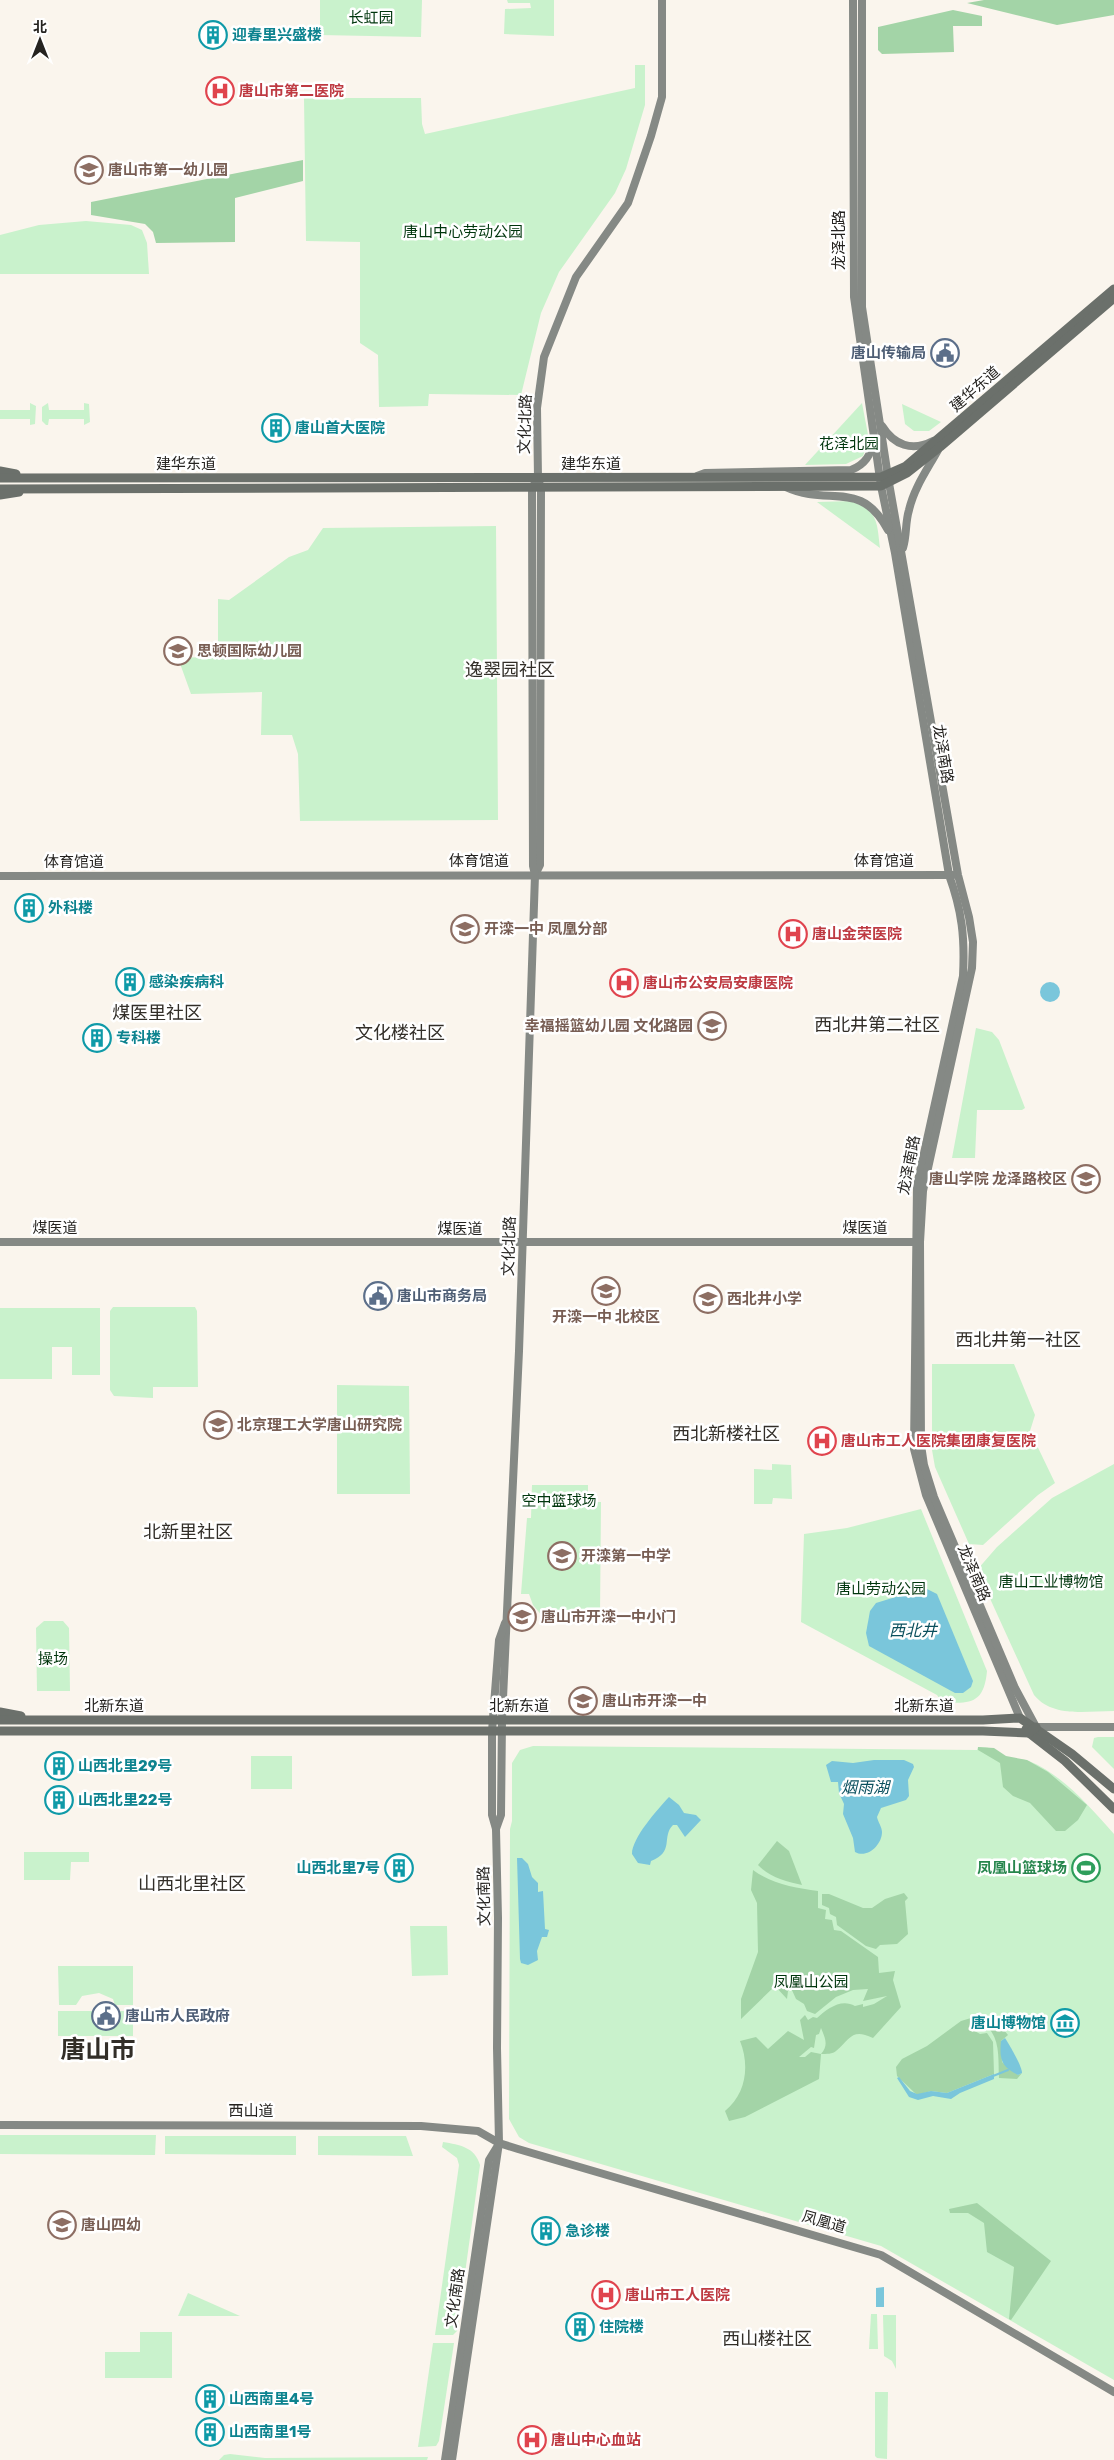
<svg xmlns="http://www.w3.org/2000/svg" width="1114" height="2460" font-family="Rubik,'Noto Sans SC',sans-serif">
<rect width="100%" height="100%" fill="#faf5ed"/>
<g fill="#c9f2cc">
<polygon points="320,0 422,0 421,37 320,35"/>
<polygon points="507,0 554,0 554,36 504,34 505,9 531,8 530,3 508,3"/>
<polygon points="635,65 645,65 645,105 626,169 615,193 559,272 541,313 521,395 429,394 428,406 379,407 378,355 360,343 360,242 306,241 304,98 421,98 422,124 425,134 635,88"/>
<polygon points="86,221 131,225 142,230 147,243 149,274 0,274 0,235 39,225"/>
<polygon points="30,403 36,406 35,424 30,425 30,419 0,419 0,410 30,410"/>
<polygon points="48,403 49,410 84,410 84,403 89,404 90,422 84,425 84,419 49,419 48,425 46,425 42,421 42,407"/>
<polygon points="862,403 869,440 863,456 846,464 805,465"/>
<polygon points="902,404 941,422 929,431 914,431 905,424"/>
<path d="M853,501C878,512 877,522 880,548L817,502Z"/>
<polygon points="496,526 498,820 300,821 298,754 292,735 261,735 262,692 191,694 178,658 205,657 218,645 218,599 229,600 289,557 308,550 323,528"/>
<polygon points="976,1028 992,1032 999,1040 1025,1108 1022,1110 977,1110 975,1158 952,1158"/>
<polygon points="113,1307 195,1307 197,1311 198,1387 153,1387 153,1398 114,1396 110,1390 110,1311"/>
<polygon points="0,1308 100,1308 100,1375 72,1375 72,1347 52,1347 52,1379 0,1379"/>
<polygon points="932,1364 1014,1364 1035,1415 1030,1431 1055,1483 1038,1495 983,1545 969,1544 935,1467 932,1450"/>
<polygon points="337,1385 409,1386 410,1494 337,1494"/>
<polygon points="772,1464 791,1465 792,1499 773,1498 772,1504 754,1504 754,1469 772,1470"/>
<path d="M1114,1464V1711C1086,1711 1053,1718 1034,1695L977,1570L997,1547L1052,1498Z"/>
<polygon points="532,1485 588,1485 588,1502 601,1502 600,1616 543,1617 533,1605 529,1594 521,1594 527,1518 531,1518"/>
<path d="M921,1509L987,1671C984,1704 970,1704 942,1702L937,1695L801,1622L804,1534L847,1528Z"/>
<polygon points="44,1621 63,1621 69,1628 70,1691 37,1691 36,1628"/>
<polygon points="1098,1737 1114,1737 1114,1769 1092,1747 1094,1738"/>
<path d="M533,1746L977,1750L978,1747C996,1748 991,1749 1006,1757C1013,1760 1021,1758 1029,1761C1063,1775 1090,1807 1114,1834V2380L881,2246L529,2143L519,2137L509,2119L510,1829L512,1821V1763L520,1750Z"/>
<rect x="251" y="1756" width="41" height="33"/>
<polygon points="24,1852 89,1852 89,1862 71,1862 70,1880 24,1880"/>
<polygon points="410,1926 447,1926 448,1975 412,1976"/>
<polygon points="58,1966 133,1966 133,2005 115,2005 113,1999 99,1993 82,1996 76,2005 59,2005"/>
<rect x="58" y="2011" width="75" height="25"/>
<polygon points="0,2135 156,2135 155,2155 0,2154"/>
<polygon points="165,2136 296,2136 296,2155 165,2154"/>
<polygon points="318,2136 406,2136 413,2156 318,2155"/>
<path d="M443,2142C460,2145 475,2147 480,2165L457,2331L453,2335H435L459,2165L457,2158L442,2147Z"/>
<polygon points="188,2293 240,2316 178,2316"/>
<polygon points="871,2314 877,2314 878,2349 869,2349"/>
<polygon points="883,2315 896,2315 896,2369 892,2361 884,2356"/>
<polygon points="140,2332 172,2332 172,2378 105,2378 105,2352 140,2352"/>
<polygon points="433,2343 454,2343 439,2441 436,2446 418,2447"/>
<polygon points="875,2392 888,2392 887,2459 877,2458 875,2456"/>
<polygon points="230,2454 265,2458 428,2457 427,2460 219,2460 224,2455"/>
</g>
<g fill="#a3d4a7" fill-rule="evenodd">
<polygon points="984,0 1114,0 1114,15 1057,25 967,3"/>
<polygon points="953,10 982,16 982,26 953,26 954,52 882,54 878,50 878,27"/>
<polygon points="303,160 303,181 235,198 235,242 156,243 153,232 145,224 91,215 91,202"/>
<polygon points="978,1747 994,1748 1006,1756 1027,1760 1048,1772 1087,1805 1078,1820 1065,1831 1056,1831 1030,1803 1013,1796 1003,1787 1000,1763 978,1750"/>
<path d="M777,1841L789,1851L802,1885C786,1882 769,1877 758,1865Z"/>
<path d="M753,1870C772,1884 795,1888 818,1891V1908L826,1910L825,1919L832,1920L834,1930L841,1931L878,1957L879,1973L895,1971L893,1980L901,2007L873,2038C852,2028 851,2038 836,2051C833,2054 826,2054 821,2054L819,2079L745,2117L729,2121L725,2111C746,2094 750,2066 740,2041L756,2037L768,2049L788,2031L804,2040L800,2020L805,2015L808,2020L813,2017L817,2018C827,2009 841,1998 855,2006L863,2004V2007L874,2004L887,1996L863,2001L868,1989L853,1990L836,1997L815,2014L807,2011L804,2004L796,1999L791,1988L788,1991L787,1999L775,1986L741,2019V1999L758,1952L757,1903L751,1890ZM821,2028C825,2038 829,2045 821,2054L811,2052L805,2057H799L811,2047L814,2048L816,2035L819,2034Z"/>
<polygon points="904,1893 908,1898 905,1901 908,1934 897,1944 880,1945 876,1949 866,1946 837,1925 836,1917 830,1914 829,1908 822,1905 822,1894 829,1894 863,1908 872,1908 885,1899"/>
<path d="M971,2018L995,2019L1008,2035L1001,2041L1002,2062L1018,2075L1022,2073L1017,2079L999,2078C998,2060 1001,2037 985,2025L973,2030L980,2034L987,2033L993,2042L994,2074L947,2093L931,2091L917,2095L897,2076L896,2067L902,2059L927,2046L961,2021Z"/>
<polygon points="977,2203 1051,2261 1011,2320 1009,2319 1014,2267 987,2252 984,2223 968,2213 950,2213 949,2209"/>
</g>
<g fill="#7ac6db">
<circle cx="1050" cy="992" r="10"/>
<polygon points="925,1588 937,1594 973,1681 971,1687 963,1693 955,1693 869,1646 866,1633 870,1611 876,1603"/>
<path d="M874,1760H904L913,1764L914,1767L908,1780L909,1796L906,1800L881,1808L877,1817C878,1822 882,1827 882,1832C882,1845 867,1859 855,1852L853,1838L843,1814L844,1804L839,1793L838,1782H831L826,1765L832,1761L853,1763Z"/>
<path d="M669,1797L679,1805L684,1813L696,1815L701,1820L685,1837L677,1825H673C661,1837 675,1852 651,1861L650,1865L638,1863L632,1854C632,1838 657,1810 669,1797Z"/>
<polygon points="517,1858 522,1858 528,1864 532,1877 538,1883 538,1892 543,1891 545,1929 549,1930 547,1937 542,1937 537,1951 538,1960 528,1965 521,1963 520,1959"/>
<path d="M1005,2038C1010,2046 1022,2066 1022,2073L1018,2075C1002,2067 999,2060 1001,2041Z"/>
<polygon points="994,2074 994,2079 960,2093 951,2099 933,2096 918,2100 909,2097 897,2078 899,2077 910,2091 917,2094 931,2091 947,2093"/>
<polygon points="884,2287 884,2307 876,2307 876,2288"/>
</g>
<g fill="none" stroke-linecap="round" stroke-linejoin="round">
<polyline stroke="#7ac6db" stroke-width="2" points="993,2076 1008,2070"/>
<g stroke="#858985" stroke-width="8">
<path d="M853,0L854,297L881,486L895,553L949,875C962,911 965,937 963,976L917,1185L914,1449L926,1495L1020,1718"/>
<polyline points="862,0 862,307 889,483 958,875 969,917 973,942 972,968 923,1191 920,1242 921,1445 924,1465 934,1497 1015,1688 1036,1727 1114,1727"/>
<path d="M882,426C894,445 912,452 933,441"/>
<path d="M697,476L705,473L851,470C864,465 872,455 872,441"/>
<path d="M786,487C829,507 860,478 888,530"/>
<path d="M903,548C907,535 905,523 909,510C914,488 927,470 938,450"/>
<polyline points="535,875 540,865 541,488 539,482"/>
<polyline points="0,876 953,875"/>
<polyline points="0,1242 918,1242"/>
<polyline points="496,1829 501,1815 502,1720 519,1351 535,875 533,866 532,488 538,478 537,408 544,357 576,277 628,203 651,136 662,97 662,0"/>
<polyline points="0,2125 421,2126 478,2131 499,2143 518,2149 881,2255 1114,2392"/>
<polyline points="445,2460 489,2160 497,2147"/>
<polyline points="452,2460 499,2143 497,2048 498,1918 496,1829 492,1815 492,1731 499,1640 505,1623"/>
</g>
<g stroke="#6b706b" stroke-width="9">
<polyline points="0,471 16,474"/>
<polyline points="0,478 881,477 906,466 1114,289"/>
<polyline points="0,489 881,486 907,473 940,447 1114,298"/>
<polyline points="0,495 19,492"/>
<polyline points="0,1712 21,1716"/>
<polyline points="0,1720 983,1720 1020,1718 1072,1754 1114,1789"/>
<polyline points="1026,1729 1029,1733 1065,1761 1114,1809"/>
<polyline points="0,1731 983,1731 1029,1733 1036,1727"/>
</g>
</g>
<defs>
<symbol id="building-ring" viewBox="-11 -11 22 22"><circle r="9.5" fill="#fff" stroke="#0f9aa8" stroke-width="1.5"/><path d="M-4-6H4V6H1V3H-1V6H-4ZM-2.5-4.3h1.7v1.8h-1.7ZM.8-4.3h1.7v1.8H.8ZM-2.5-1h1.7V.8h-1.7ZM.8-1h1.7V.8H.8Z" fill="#0f9aa8"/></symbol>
<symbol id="hospital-ring" viewBox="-11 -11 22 22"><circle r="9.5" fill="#fff" stroke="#e0444e" stroke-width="1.5"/><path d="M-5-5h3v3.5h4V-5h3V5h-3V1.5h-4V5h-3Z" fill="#e0444e"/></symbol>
<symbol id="school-ring" viewBox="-11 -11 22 22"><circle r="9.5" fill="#fff" stroke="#8d6e63" stroke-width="1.5"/><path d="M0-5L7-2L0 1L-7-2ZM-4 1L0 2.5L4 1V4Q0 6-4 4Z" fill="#8d6e63"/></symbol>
<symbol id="civic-ring" viewBox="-11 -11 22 22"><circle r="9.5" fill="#fff" stroke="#5c6f8a" stroke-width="1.5"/><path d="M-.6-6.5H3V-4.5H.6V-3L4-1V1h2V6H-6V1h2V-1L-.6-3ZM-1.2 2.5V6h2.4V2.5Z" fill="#5c6f8a"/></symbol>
<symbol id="university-ring" viewBox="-11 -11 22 22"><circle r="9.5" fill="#fff" stroke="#8d6e63" stroke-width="1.5"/><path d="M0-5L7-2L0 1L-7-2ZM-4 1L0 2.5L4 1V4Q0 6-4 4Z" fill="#8d6e63"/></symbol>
<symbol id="stadium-ring" viewBox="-11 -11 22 22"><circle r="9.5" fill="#fff" stroke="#2e9e5b" stroke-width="1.5"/><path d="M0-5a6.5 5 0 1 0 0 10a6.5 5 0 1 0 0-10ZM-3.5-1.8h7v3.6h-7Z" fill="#2e9e5b"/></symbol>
<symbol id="museum-ring" viewBox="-11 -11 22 22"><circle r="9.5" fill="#fff" stroke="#0f9aa8" stroke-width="1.5"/><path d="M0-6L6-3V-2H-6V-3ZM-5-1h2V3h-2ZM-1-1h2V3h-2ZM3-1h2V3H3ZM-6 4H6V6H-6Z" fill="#0f9aa8"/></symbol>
</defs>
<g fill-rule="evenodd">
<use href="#building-ring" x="197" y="19" width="32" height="32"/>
<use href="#hospital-ring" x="204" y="75" width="32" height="32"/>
<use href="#school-ring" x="73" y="154" width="32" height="32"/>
<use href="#civic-ring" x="929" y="337" width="32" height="32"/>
<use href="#building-ring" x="260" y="412" width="32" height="32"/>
<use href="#school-ring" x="162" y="635" width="32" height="32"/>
<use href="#building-ring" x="13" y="892" width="32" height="32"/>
<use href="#school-ring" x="449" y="913" width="32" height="32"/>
<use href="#hospital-ring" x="777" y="918" width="32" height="32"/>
<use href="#building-ring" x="114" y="966" width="32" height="32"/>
<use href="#hospital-ring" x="608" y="967" width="32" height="32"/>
<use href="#school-ring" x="696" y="1010" width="32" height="32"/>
<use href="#building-ring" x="81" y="1022" width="32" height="32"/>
<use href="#university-ring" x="1070" y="1163" width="32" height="32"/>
<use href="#school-ring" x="590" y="1275" width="32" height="32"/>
<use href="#civic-ring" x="362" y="1280" width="32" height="32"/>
<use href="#school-ring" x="692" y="1283" width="32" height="32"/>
<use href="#university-ring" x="202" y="1409" width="32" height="32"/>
<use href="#hospital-ring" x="806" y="1425" width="32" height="32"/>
<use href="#school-ring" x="546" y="1540" width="32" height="32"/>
<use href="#school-ring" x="506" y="1601" width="32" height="32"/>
<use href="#school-ring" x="567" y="1685" width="32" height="32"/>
<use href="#building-ring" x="43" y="1750" width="32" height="32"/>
<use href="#building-ring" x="43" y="1784" width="32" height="32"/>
<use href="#building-ring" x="383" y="1852" width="32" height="32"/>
<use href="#stadium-ring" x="1070" y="1852" width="32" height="32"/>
<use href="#civic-ring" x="90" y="2000" width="32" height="32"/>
<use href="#museum-ring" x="1049" y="2007" width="32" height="32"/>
<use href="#school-ring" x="46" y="2209" width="32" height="32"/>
<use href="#building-ring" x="530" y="2215" width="32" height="32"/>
<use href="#hospital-ring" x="590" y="2279" width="32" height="32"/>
<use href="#building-ring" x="564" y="2311" width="32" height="32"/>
<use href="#building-ring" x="194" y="2383" width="32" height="32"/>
<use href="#building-ring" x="194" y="2416" width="32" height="32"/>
<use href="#hospital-ring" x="516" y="2424" width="32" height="32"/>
</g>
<g text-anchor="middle" stroke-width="5" stroke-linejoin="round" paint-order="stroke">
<g font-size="15" fill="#00360d" stroke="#fff">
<text x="371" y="23">长虹园</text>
<text x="463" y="237">唐山中心劳动公园</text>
<text x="849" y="449">花泽北园</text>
<text x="559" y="1506">空中篮球场</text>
<text x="1051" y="1587">唐山工业博物馆</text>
<text x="881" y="1594">唐山劳动公园</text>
<text x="53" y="1664">操场</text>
<text x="811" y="1987">凤凰山公园</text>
</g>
<g font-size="15" font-weight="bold" fill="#0d838f" stroke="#fff" text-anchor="start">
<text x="232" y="40">迎春里兴盛楼</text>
<text x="295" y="433">唐山首大医院</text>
<text x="48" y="913">外科楼</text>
<text x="149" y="987">感染疾病科</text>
<text x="116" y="1043">专科楼</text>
<text x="78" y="1771">山西北里29号</text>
<text x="78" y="1805">山西北里22号</text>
<text x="380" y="1873" text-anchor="end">山西北里7号</text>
<text x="1046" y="2028" text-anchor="end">唐山博物馆</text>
<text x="565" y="2236">急诊楼</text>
<text x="599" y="2332">住院楼</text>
<text x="229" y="2404">山西南里4号</text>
<text x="229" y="2437">山西南里1号</text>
</g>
<g font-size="15" font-weight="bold" fill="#be3a42" stroke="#fff" text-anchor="start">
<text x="239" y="96">唐山市第二医院</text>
<text x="812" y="939">唐山金荣医院</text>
<text x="643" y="988">唐山市公安局安康医院</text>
<text x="841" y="1446">唐山市工人医院集团康复医院</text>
<text x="625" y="2300">唐山市工人医院</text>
<text x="551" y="2445">唐山中心血站</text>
</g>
<g font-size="15" font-weight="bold" fill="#785e54" stroke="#fff" text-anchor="start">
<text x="108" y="175">唐山市第一幼儿园</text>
<text x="197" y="656">思顿国际幼儿园</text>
<text x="484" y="934">开滦一中 凤凰分部</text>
<text x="693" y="1031" text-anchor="end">幸福摇篮幼儿园 文化路园</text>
<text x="1067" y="1184" text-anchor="end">唐山学院 龙泽路校区</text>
<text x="727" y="1304">西北井小学</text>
<text x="606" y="1322" text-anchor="middle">开滦一中 北校区</text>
<text x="237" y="1430">北京理工大学唐山研究院</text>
<text x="581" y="1561">开滦第一中学</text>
<text x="541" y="1622">唐山市开滦一中小门</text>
<text x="602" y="1706">唐山市开滦一中</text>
<text x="81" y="2230">唐山四幼</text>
</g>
<g font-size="15" fill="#252320" stroke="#fff">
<text transform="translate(839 240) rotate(-90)" y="5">龙泽北路</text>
<text transform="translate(975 389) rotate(-41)" y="5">建华东道</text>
<text transform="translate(525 424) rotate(-88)" y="5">文化北路</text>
<text x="186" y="469">建华东道</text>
<text x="591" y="469">建华东道</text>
<text transform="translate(943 754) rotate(81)" y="5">龙泽南路</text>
<text x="479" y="866">体育馆道</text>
<text x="884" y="866">体育馆道</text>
<text x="74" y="867">体育馆道</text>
<text transform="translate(909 1165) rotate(-79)" y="5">龙泽南路</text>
<text x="55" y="1233">煤医道</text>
<text x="865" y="1233">煤医道</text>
<text x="460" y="1234">煤医道</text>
<text transform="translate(509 1246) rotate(-88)" y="5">文化北路</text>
<text transform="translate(974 1573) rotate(67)" y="5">龙泽南路</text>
<text x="114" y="1711">北新东道</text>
<text x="519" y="1711">北新东道</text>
<text x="924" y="1711">北新东道</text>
<text transform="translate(484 1896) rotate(-91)" y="5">文化南路</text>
<text x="251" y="2116">西山道</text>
<text transform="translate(824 2222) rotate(16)" y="5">凤凰道</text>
<text transform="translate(455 2298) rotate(-82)" y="5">文化南路</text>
</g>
<g font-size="15" font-weight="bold" fill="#4e5e75" stroke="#fff" text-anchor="start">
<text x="926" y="358" text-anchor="end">唐山传输局</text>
<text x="397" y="1301">唐山市商务局</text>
<text x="125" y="2021">唐山市人民政府</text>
</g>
<g font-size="15" font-weight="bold" fill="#27864d" stroke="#fff" text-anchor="end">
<text x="1067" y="1873">凤凰山篮球场</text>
</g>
<g font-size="16" font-style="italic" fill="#0a4f5d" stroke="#fff">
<text x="913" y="1636">西北井</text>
<text x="865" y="1793">烟雨湖</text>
</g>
<g font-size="18" fill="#322e28" stroke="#fff">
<text x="510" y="676">逸翠园社区</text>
<text x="157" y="1019">煤医里社区</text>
<text x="877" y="1031">西北井第二社区</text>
<text x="400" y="1039">文化楼社区</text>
<text x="1018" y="1346">西北井第一社区</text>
<text x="726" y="1440">西北新楼社区</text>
<text x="188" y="1538">北新里社区</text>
<text x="192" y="1890">山西北里社区</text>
<text x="767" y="2345">西山楼社区</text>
</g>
<g font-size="25" font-weight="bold" fill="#322e28" stroke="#fff">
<text x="98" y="2058">唐山市</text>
</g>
</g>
<g transform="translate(40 40)" stroke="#ffffff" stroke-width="4" paint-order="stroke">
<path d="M0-4L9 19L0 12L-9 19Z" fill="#252320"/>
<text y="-8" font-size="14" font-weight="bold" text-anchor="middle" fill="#252320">北</text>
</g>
</svg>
